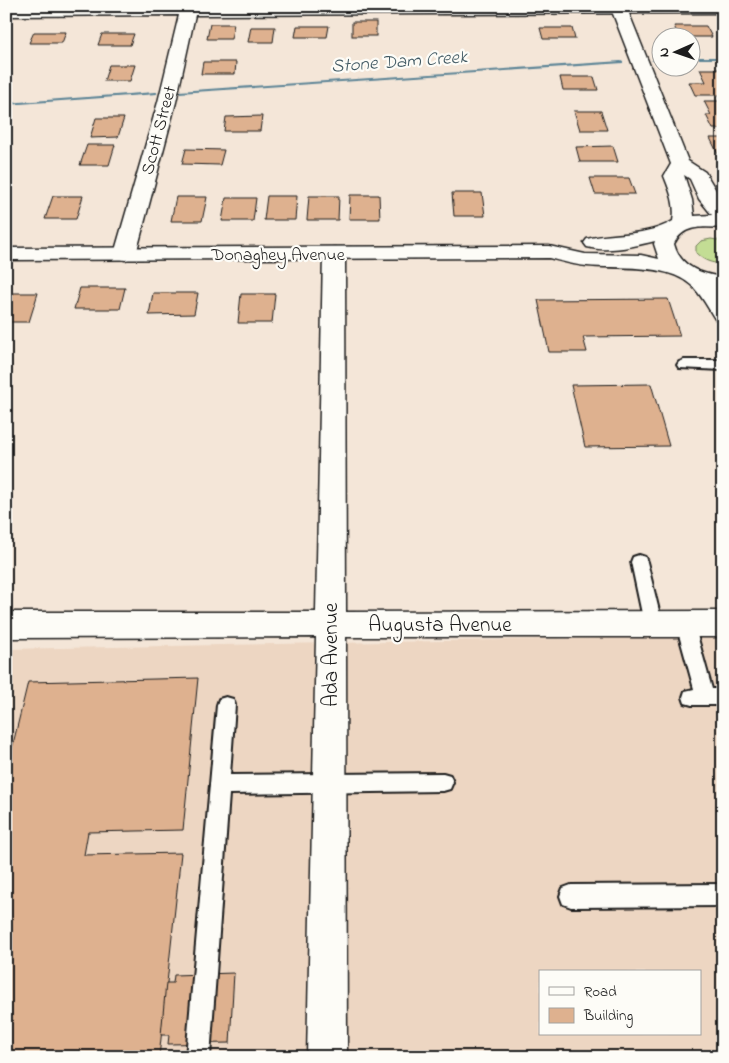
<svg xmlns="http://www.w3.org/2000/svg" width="729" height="1063" font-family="'Indie Flower',sans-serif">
<rect width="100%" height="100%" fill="#f4e6d8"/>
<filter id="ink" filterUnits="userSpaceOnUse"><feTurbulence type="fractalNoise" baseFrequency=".02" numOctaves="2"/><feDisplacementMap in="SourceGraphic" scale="10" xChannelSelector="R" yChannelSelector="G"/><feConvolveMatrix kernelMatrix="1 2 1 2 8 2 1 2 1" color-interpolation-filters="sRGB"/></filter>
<g filter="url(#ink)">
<path fill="#edd6c2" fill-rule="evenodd" d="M723,636V1057H6V649ZM540,972H700V1034H540Z"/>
<path fill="#c3dd94" stroke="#707c58" d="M711,239L723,241V264C711,263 704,261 696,253V246L701,241Z"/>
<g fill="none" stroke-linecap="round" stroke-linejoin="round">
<g fill="#5c8496" fill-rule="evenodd">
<rect x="692" y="57" width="31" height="2"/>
<polygon points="662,58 662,60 653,61 651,60"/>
<polygon points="621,61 623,62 623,63 179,93 177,92 179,91"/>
<polygon points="155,92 157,92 157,94 6,105 6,103"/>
</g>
</g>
<g fill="#deb18f" stroke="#1c1c1c">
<rect x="352" y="22" width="24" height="14"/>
<polygon points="210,24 234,24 231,39 207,39"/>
<polygon points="297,26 329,26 327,37 295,37"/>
<polygon points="674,26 706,26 712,37 679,37"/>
<polygon points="251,27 275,27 273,42 248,42"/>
<polygon points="540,28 572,28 575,39 543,39"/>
<polygon points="34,32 66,32 62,43 29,43"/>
<polygon points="102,34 134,34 130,45 98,45"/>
<polygon points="203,62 236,62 235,74 201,74"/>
<polygon points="109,65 135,65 130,81 104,81"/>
<polygon points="700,69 723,69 723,95 695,95 689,82 706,82"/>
<polygon points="560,77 594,77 598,90 563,90"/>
<polygon points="704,101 723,101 723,129 713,129 706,115 711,115"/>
<polygon points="574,111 601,111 607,130 580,130"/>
<polygon points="262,116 260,131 224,131 226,117"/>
<polygon points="96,118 124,118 118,137 90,138"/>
<polygon points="710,138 723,138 723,164"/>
<polygon points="87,145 115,145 109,165 80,165"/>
<polygon points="613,146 618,162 580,162 576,147"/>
<polygon points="186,149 224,150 220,165 182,164"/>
<polygon points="590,178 629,178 635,194 595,194"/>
<polygon points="452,193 482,193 485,216 454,216"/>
<polygon points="350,195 379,195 380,219 349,219"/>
<polygon points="53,196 83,196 76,219 45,219"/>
<polygon points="267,196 297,196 295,220 264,220"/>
<polygon points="309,196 339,196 338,220 307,220"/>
<polygon points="176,197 207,197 202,221 171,221"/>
<polygon points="226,198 256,198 253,221 222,221"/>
<polygon points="80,288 125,288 120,309 74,309"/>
<polygon points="6,293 38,293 29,322 6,322"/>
<polygon points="153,293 198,293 194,314 149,315"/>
<polygon points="241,294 275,294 272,323 238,323"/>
<polygon points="668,299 680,336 583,337 587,352 549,352 538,300"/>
<polygon points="651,384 669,446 585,447 571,385"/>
<polygon points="198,678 183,830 88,832 84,855 181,853 159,1057 6,1057 6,773 28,682"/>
<polygon points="234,973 230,1043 168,1044 169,1035 161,1035 166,983 173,983 174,975"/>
</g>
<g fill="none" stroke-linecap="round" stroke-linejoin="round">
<defs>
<g id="lane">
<polygon points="684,360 723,360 723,370 679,368 677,365 679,362"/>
<polygon points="639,555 645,557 647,562 662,623 659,628 653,630 647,628 644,623 631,562 633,557"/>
<polygon points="685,617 691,619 694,624 712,689 723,689 723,705 692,705 685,703 683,697 685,691 694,689 676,624 679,619"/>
<polygon points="226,697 233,699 235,705 230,775 443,773 450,775 453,782 450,789 443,791 229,794 210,1057 186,1057 217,705 219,699"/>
<polygon points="723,884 723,906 571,907 563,904 560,896 563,888 571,885"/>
</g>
<g id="street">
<polygon points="6,6 723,6 723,13 195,15 176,102 136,254 132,258 125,260 118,258 114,254 158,102 179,15 6,16"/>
<polygon points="334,247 341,249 345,253 346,612 723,611 723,637 346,637 347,1057 307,1057 316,637 6,638 6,612 316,612 323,253 327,249"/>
</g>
<path id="secondary" d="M610,6H626L688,161L705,172L723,202V228C704,227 683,224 674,244C680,267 701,274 723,277V291L719,290L723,295V321L715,319C708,308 701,294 691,285C667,263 616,269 587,266C574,265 561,261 549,258L6,260V248L549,246L585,254L641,255L659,259L654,244L655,241C634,246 609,253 587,247L584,243L587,239C615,232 646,237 673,221C676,205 670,191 664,176L671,164ZM684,175L690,179L699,199L712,215L694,216L692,200Z"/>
</defs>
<use href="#lane" stroke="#1c1c1c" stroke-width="4"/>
<use href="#street" stroke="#1c1c1c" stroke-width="3"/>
<use href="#secondary" stroke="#1c1c1c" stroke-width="3"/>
<use href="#lane" fill="#fdfcf7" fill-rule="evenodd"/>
<use href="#street" fill="#fdfcf7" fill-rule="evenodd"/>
<use href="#secondary" fill="#fdfcf7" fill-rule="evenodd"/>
</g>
</g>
<g text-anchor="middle" stroke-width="4.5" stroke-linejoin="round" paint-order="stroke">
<g font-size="18" fill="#1c1c1c" stroke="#fdfcf7">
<text transform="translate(158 130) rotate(-75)" y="6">Scott Street</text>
<text x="278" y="260">Donaghey Avenue</text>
</g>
<g font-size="19" font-style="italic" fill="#415963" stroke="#fdfcf7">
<text transform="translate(399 60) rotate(-4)" y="7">Stone Dam Creek</text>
</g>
<g font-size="21" fill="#1c1c1c" stroke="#fdfcf7">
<text x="440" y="631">Augusta Avenue</text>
<text transform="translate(330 655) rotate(-90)" y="7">Ada Avenue</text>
</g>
</g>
<rect width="729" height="1063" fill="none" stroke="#fdfcf7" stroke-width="25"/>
<rect x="12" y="12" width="704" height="1038" fill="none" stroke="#1c1c1c" stroke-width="2" filter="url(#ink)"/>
<rect x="539" y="970" width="162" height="65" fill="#fdfcf7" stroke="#a3a29f"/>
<rect x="549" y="987" width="25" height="8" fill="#fdfcf7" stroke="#a3a29f"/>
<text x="584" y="996" font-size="15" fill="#1c1c1c">Road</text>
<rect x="549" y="1008" width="25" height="15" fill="#deb18f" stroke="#a3a29f"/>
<text x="584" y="1020" font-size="15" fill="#1c1c1c">Building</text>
<g transform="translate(676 52) rotate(268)"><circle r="24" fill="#fdfcf7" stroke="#a3a29f"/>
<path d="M0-4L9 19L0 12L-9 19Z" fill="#1c1c1c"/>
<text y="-8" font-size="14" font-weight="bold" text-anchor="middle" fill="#1c1c1c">N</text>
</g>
</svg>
